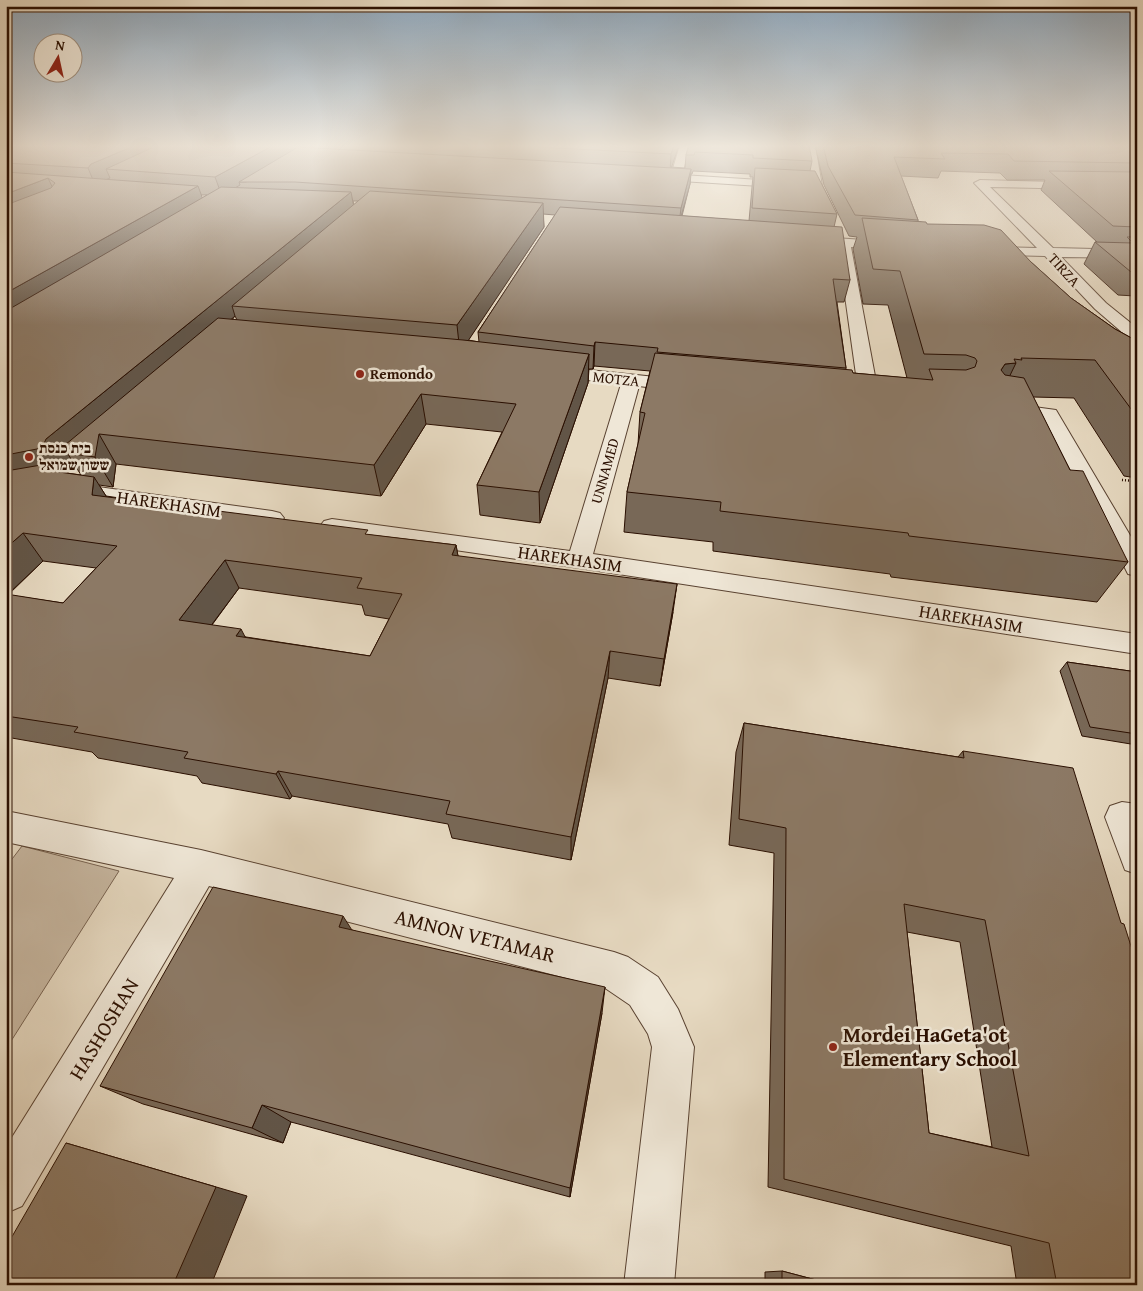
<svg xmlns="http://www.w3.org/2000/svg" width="1143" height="1291" font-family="'Gentium Book Plus','Frank Ruhl Libre',serif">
<rect width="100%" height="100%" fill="#e7dac2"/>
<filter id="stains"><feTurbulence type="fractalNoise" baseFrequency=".004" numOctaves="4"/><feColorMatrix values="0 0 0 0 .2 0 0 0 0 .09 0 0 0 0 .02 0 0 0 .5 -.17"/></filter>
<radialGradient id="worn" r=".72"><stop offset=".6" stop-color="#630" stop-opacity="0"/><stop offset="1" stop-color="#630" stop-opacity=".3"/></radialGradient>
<polygon fill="#c7b7a1" stroke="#786351" points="22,846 119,871 6,1049 6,867"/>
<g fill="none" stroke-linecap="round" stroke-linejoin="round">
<defs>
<g id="minor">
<polygon points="680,145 690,145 682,175 790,182 796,185 790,188 649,179 647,177 653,174 671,175"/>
<polygon points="805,145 815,145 822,186 832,206 830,209 822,209 810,186"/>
<polygon points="980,180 1137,184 1137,190 990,187 1053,248 1137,250 1137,258 1061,257 1106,303 1137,328 1137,341 1131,340 1095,309 1045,256 978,254 976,251 983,247 1037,248 976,185 974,183"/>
<polygon points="806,236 893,242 900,246 893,250 851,247 880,403 877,407 870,409 863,407 860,403 838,246 801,243 799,240"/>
<polygon points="551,366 684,380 691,382 693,386 691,390 684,392 639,386 593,554 1137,634 1137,654 579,568 324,531 320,526 324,521 332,519 570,551 621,384 545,375 542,371 545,367"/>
<polygon points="1004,403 1056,410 1137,547 1137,576 1128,574 1125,568 1042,419 997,413 994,409 997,405"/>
<polygon points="69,475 77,477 91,486 272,511 280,513 284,518 280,523 272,525 85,499 77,497 65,489 6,501 6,487"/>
<polygon points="1122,802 1137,804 1137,874 1125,870 1105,817 1110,806"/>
<polygon points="6,811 201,850 614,952 628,957 658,977 678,1009 694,1047 674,1285 624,1285 652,1047 648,1034 630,1005 605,988 209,886 22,1206 6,1213 6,1147 174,878 6,842"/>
</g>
</defs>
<use href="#minor" stroke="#594231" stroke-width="2"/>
<polyline stroke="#2a0f01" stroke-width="2.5" stroke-dasharray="1 2" stroke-linecap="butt" points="1122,480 1137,481"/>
<use href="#minor" fill="#efe7d7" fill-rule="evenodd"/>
</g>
<g fill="#786857" stroke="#2a0f01" fill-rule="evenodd">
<path d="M6,145L314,147L313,145H679L671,167L685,168L686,155L689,145L812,161L810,171L837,214L834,227L850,280L844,302H837L846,368V370L853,373L907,378L888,305L863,304L853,249L857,237L849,236L824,185L815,145H1137V297L1135,296L1118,295L1084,264L1095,242H1097L1041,190L1045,180H1007L1000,173L941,171L938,178L901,176L918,220V221L1031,262L1071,298L1115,329L1137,341V478L1124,476L1074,398L1033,397L1070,470L1128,562L1097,602L891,577L890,574L713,551V542L624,532L627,492L638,444L640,412L650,371L594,366L593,369H589L588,383L540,523L480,515L477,485L502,432L426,424L381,496L116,464L113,487L99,485L106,496L370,535L456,545L458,556L673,612L660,686L608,678L571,860L452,838L448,824L292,796L290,799L202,783L197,776L98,758L92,752L6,737ZM693,171L750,174V177H753L752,187L749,221L682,216L690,184L691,174H692ZM201,195H207L202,198ZM353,201H358L354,205ZM543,214L555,215L478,332L479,342L468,340L544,227ZM235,316L237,320H232ZM71,459L81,475L60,472L63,466ZM43,561L96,568L63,603L8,595ZM239,588L362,605L365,615L389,619L370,656L246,637L212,625Z"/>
<polygon points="1067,662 1137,672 1137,745 1082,736 1060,671"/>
<path d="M744,723L958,757L963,751L1137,1285H1017L1011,1246L768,1187L774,853L729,845L736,752ZM907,932L960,942L992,1147L929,1133Z"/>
<polygon points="352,930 602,1013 570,1197 291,1122 283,1143 143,1104 100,1086"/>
<polygon points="782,1271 835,1285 765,1285 765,1272"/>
</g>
<g fill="#625547" stroke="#2a0f01">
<polygon points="6,145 54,145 6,163"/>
<polygon points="136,145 181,145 106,169 110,178 99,183 96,187 88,168 91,164"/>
<polygon points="274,145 310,145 246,182 239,182 240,185 222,196 215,177"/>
<polygon points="674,145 679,145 670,172 671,154"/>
<polygon points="691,169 690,184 679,224 681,208"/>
<polygon points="48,178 57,197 6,219 6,194"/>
<polygon points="198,186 205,205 6,325 6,293"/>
<polygon points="351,192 355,213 232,306 235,316 99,434 116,464 113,487 95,457 65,449 71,459 63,466 59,475 6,485 6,455 46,439"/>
<polygon points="543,203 544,227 460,353 457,325"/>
<polygon points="595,342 594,366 593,369 594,346"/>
<polygon points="589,354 588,383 540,523 539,492"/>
<polygon points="1016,363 998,400 1001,370 1005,364"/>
<polygon points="421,394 426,424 381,496 374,465"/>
<polygon points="94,477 111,504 92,495"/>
<polygon points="23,533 43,561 6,596 6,548"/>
<polygon points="456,545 461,573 452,555"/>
<polygon points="225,560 239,588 195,647 179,620"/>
<polygon points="677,584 673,612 660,686 664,659"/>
<polygon points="241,629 255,656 236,636"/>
<polygon points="610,651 608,678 571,860 571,837"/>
<polygon points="278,771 292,796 290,799 276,774"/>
<polygon points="343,916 362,946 339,927"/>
<polygon points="605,987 602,1013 570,1197 570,1188"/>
<polygon points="262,1105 291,1122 283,1143 252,1128"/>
<polygon points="66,1143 247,1196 211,1285 173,1285"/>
</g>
<g fill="#8c7965" stroke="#2a0f01" fill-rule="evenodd">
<polygon points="22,145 136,145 91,164 88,168 6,163 6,150"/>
<polygon points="158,145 274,145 215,177 106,169"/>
<polygon points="500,145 674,145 671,154"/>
<polygon points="689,145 809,145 812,161 753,158 753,155 695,152 694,155 686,155"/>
<polygon points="823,145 1137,145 1137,163 1014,161 1008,154 941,153 945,159 894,157 918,220 855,215 828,166"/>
<polygon points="298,147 691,169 681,208 295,182 239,182"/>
<polygon points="755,168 815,171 837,214 752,208"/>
<polygon points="1049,171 1137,172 1137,227 1113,226"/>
<polygon points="6,172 198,186 6,293 6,205 51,188 55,183 48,178 6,194"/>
<polygon points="221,187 351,192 46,439 42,448 6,455 6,311"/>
<polygon points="370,191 543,203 457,325 232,306"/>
<polygon points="560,207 842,227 850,280 833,279 846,368 657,352 658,348 595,342 594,346 478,332"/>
<polygon points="862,218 926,222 927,224 984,225 1001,230 1031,262 1071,298 1115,329 1137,341 1137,417 1095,360 1021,358 1022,360 1014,359 1016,363 1005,364 1001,370 1005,375 1024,378 1070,470 1083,471 1128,562 909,536 908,533 720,511 721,502 627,492 645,413 640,412 655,353 852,370 853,373 933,380 929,369 966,370 975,367 977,361 975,358 966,355 924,354 900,271 873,269"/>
<polygon points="1127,237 1137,237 1137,272 1131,272 1095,242 1133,243"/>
<polygon points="218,318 463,340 589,354 539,492 477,485 516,404 421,394 374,465 99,434 95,457 73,454 65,449 65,445"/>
<path d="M47,464L59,472L94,477L92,495L368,530L365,534L456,545L452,555L677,584L664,659L610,651L571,837L446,814L450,801L278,771L276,774L184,758L188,752L74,732L78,727L6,716V594L63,603L117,546L23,533L6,548V471ZM225,560L362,578L357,588L402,594L370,656L236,636L241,629L179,620Z"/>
<polygon points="1067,662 1137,672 1137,734 1090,727"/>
<path d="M744,723L964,758L963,751L1073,768L1121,923L1124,924L1137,965V1285H1057L1049,1243L784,1179L786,828L739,819ZM904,904L985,920L1029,1156L929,1133Z"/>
<polygon points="213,887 343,916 339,927 605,987 570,1188 262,1105 252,1128 100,1086"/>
<polygon points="66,1143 216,1187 173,1285 6,1285 6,1247"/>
<polygon points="782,1271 835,1285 782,1285"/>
</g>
<linearGradient id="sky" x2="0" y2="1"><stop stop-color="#8ea8be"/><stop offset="0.45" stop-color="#f4eee4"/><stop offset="1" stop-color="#f4eee4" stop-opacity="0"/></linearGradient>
<rect width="1143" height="325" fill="url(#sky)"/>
<g fill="#8f2418" stroke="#efe7d7" stroke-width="2">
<circle cx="360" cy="374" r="5"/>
<circle cx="29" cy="457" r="5"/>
<circle cx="833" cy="1047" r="5"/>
</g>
<g text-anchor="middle" stroke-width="5" stroke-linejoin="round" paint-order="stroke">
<g font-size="15" fill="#2a0f01" stroke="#efe7d7">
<text transform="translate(1064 270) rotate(48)" y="5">TIRZA</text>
<text transform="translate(616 379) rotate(6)" y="5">MOTZA</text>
<text transform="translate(605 471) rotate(-74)" y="5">UNNAMED</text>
</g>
<g font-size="15" font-weight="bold" fill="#2a0f01" stroke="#efe7d7" text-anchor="start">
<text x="370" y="379">Remondo</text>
<text x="39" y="453">בית כנסת<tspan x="39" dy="17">ששון שמואל</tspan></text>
</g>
<g font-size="18" fill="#2a0f01" stroke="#efe7d7">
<text transform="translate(169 504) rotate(8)" y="6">HAREKHASIM</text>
<text transform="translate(570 559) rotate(8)" y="6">HAREKHASIM</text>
<text transform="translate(971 619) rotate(9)" y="6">HAREKHASIM</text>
</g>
<g font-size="21" fill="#2a0f01" stroke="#efe7d7">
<text transform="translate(475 936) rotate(14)" y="7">AMNON VETAMAR</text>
<text transform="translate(104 1029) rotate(-59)" y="7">HASHOSHAN</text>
</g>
<g font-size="21" font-weight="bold" fill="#2a0f01" stroke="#efe7d7" text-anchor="start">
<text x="843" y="1042">Mordei HaGeta'ot<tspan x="843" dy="24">Elementary School</tspan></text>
</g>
</g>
<rect width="1143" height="1291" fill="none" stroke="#e7dac2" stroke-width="25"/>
<rect x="8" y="8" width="1128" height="1276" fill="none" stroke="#2a0f01" stroke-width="2.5"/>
<rect x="12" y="12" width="1118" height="1266" fill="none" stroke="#2a0f01"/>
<g transform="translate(58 58) rotate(9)"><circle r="24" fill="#efe7d7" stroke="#a09181"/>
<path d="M0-4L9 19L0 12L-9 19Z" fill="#8f2418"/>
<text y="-8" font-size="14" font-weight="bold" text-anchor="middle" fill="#2a0f01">N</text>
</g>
<rect width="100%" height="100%" filter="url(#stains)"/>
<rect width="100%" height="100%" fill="url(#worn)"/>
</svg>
